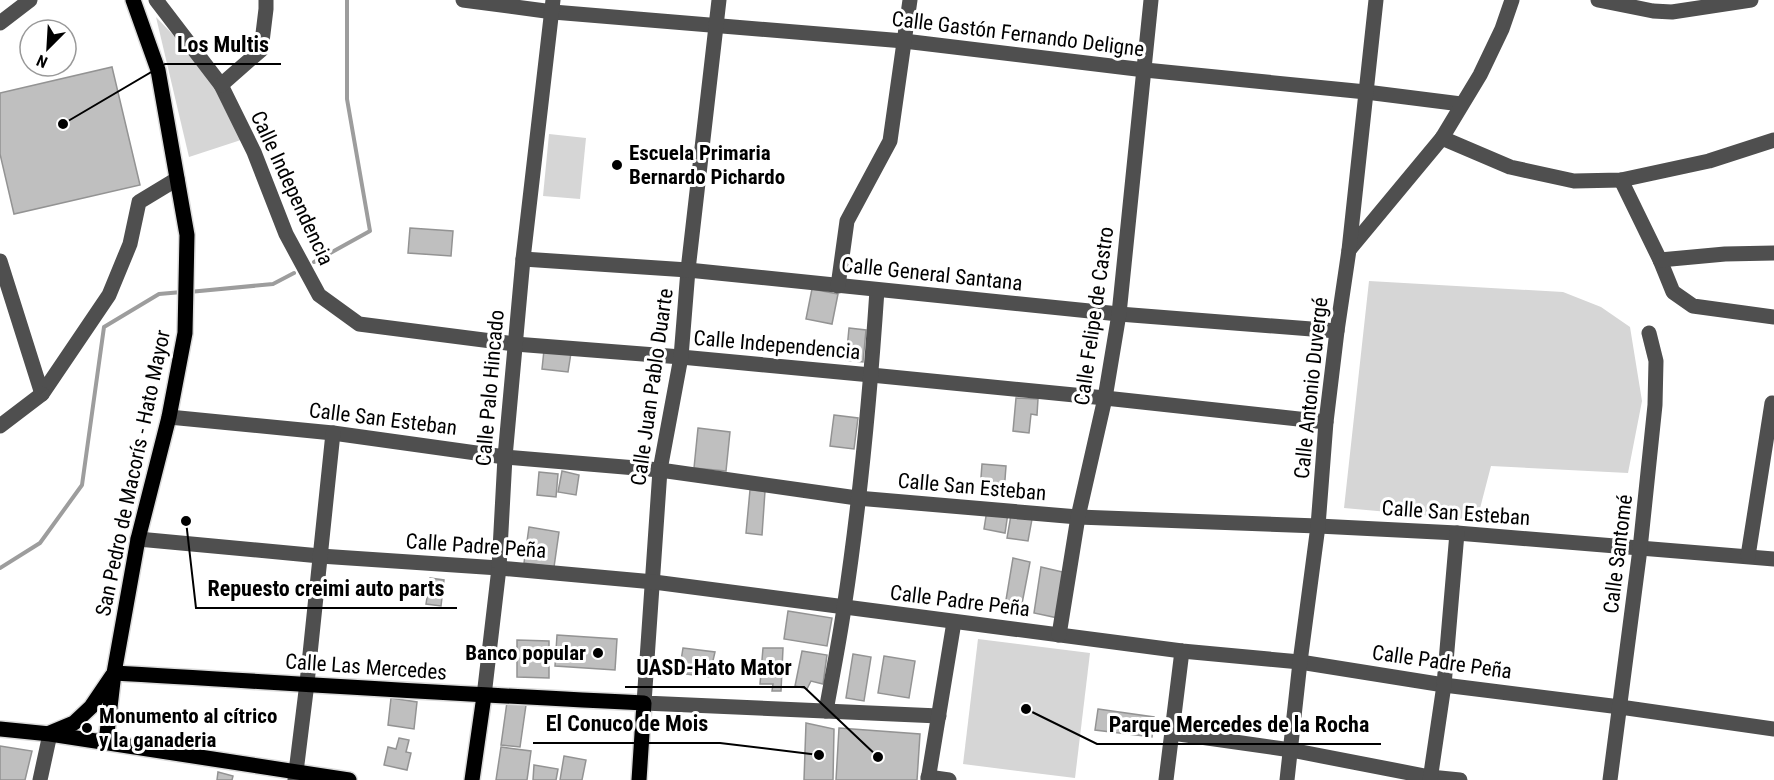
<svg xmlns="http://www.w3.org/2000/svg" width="1774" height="780" font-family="'Roboto Condensed',sans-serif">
<rect width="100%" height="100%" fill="#fff"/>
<g fill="#d6d6d6">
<polygon points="156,17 221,85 247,138 189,157"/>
<polygon points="549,134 586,138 580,199 543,196"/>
<polygon points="1369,281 1563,292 1601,307 1630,327 1642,401 1628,473 1491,466 1477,520 1344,508"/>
<polygon points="978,639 1090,653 1075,778 963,764"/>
</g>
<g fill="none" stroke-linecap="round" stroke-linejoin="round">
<g stroke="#9d9d9d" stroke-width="4">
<polyline points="314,262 370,231 347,99 347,0"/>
<polyline points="189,292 273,284 294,273"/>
<polyline points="0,568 40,543 82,485 104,327 159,294 182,292"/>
</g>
</g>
<g fill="#bfbfbf" stroke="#939393" stroke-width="1.5">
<polygon points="112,67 140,185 14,214 0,154 0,93"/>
<polygon points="410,228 453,231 451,256 408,253"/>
<polygon points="812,289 838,294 832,324 806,319"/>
<polygon points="849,328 866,330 863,362 846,360"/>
<polygon points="544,350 571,353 568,372 542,369"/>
<polygon points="1016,398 1038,399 1037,415 1031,414 1029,433 1013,431"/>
<polygon points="834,415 858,418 854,449 830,446"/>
<polygon points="698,428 730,432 726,471 694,468"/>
<polygon points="982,464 1006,466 1004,493 980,491"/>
<polygon points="562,471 579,475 576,495 558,492"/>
<polygon points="539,472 558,474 556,497 537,495"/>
<polygon points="750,490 765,491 762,535 746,533"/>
<polygon points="987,510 1008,513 1005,533 984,529"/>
<polygon points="1011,515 1032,519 1028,541 1007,538"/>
<polygon points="529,527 559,532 554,567 524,563"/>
<polygon points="1013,558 1030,562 1021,609 1005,606"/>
<polygon points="1041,567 1067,573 1058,618 1034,613"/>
<polygon points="430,578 444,580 441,606 426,604"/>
<polygon points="788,611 832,618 827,646 784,639"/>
<polygon points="557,635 617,639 615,670 555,666"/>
<polygon points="517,640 549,641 549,678 517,677"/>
<polygon points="683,648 715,652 712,665 706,664 705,669 710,672 709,677 679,673"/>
<polygon points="763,648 783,648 781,691 772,691 773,684 760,684"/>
<polygon points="802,651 827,655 823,684 811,681 807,689 795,686"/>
<polygon points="853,654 871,657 864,701 846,698"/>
<polygon points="884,656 915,661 909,698 878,693"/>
<polygon points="391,698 417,702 414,729 388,725"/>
<polygon points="507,702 526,705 520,747 501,745"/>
<polygon points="1098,709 1154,717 1152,737 1095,730"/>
<polygon points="806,723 834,729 833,780 804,780"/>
<polygon points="839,728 920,734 917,780 836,780"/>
<polygon points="399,738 409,740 406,752 411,753 407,770 384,765 388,747 396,749"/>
<polygon points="0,746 32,751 25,780 0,780"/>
<polygon points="501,747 531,751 527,780 496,780"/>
<polygon points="564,756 586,760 582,780 560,780"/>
<polygon points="534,765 558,769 556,780 533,780"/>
<polygon points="218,772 233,776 232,780 217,780"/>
</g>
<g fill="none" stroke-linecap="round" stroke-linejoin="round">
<defs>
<g id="major">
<path d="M114,673C290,683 467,695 644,703L639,780"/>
<polyline points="0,729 50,734 349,780"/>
<polyline points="50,733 74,723 91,707 112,676"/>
<polyline points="106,742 114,673 138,539 169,417 185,333 187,235 158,70 133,0"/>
<polyline points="472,780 484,696"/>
</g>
</defs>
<use href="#major" stroke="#dbdbdb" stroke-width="18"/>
<g stroke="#4f4f4f" stroke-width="15">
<polyline points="156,0 221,85 254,152 286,234 319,295 359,324 515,344 681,357 871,375 1105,398 1326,422"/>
<polyline points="463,0 553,12 904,41 1145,70 1366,92 1461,104"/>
<polyline points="719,0 688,270 681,357 660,470 644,703 939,716"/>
<polyline points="1598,0 1653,11 1672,12 1751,0"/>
<polyline points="0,23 30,0"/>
<polyline points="221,85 261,50 266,9 266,0"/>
<polyline points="1442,138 1510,167 1574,181 1621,180 1709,161 1774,140"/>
<polyline points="1621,180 1660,260 1673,292 1693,306 1774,317"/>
<polyline points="1349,250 1442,138 1480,75 1502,29 1512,0"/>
<polyline points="523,259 688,270 1119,314 1337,331"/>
<polyline points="1660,260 1725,254 1774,253"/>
<polyline points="0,261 42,394 109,295 130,244 139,202 177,179"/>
<polyline points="838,286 847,221 890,141 910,0"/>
<polyline points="169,417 333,433 505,457 660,470 857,498 1078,517 1318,526 1457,533 1774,559"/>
<polyline points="0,426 42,394"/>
<polyline points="138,539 320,556 499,568 654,582 1182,651 1300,662 1444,685 1620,707 1774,729"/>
<polyline points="1748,556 1772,403"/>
<polyline points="1059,635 1078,517 1105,398 1119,314 1151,0"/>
<polyline points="484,696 499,568 505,457 523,259 553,0"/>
<path d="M826,711C832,677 839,643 844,608C860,503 870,396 877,290"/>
<polyline points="1172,733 1291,750 1430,777 1460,780"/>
<polyline points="928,777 949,780"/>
<polyline points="40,780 50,734"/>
<polyline points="295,780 307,683 333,433"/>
<polyline points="928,780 954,622"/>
<polyline points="1166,780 1182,651"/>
<polyline points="1287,780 1300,662 1318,526 1326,422 1337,331 1349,250 1376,0"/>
<polyline points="1430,780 1444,685 1457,533"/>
<polyline points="1610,780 1640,549 1655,405 1656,361 1649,333"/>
</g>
<use href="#major" stroke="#000" stroke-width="15"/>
</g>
<g fill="#000" stroke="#fff" stroke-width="2">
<circle cx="617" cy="165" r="6"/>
<circle cx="598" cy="653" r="6"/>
<circle cx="87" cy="728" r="6"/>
</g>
<g text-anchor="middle" stroke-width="6" stroke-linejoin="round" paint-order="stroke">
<g font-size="21" fill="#000" stroke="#fff">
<text transform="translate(1018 34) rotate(7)" y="7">Calle Gastón Fernando Deligne</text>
<text transform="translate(292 188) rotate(65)" y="7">Calle Independencia</text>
<text transform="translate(932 274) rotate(6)" y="7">Calle General Santana</text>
<text transform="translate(1094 316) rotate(-82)" y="7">Calle Felipe de Castro</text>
<text transform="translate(777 345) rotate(5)" y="7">Calle Independencia</text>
<text transform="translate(652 387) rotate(-82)" y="7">Calle Juan Pablo Duarte</text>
<text transform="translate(490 388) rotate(-85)" y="7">Calle Palo Hincado</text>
<text transform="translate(1311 388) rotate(-84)" y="7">Calle Antonio Duvergé</text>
<text transform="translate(383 419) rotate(7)" y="7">Calle San Esteban</text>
<text transform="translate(133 473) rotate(-78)" y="7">San Pedro de Macorís - Hato Mayor</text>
<text transform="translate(972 487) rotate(5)" y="7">Calle San Esteban</text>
<text transform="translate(1456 513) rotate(4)" y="7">Calle San Esteban</text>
<text transform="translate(476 546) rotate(4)" y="7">Calle Padre Peña</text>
<text transform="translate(1618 554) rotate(-83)" y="7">Calle Santomé</text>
<text transform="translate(960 601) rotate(7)" y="7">Calle Padre Peña</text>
<text transform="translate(1442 662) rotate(8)" y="7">Calle Padre Peña</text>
<text transform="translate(366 667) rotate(4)" y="7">Calle Las Mercedes</text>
</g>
<g font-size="21" font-weight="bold" fill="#000" stroke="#fff" text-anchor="start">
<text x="629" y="160">Escuela Primaria<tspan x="629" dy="24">Bernardo Pichardo</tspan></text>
<text x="586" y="660" text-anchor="end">Banco popular</text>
<text x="99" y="723">Monumento al cítrico<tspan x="99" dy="24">y la ganaderia</tspan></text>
</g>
</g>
<path fill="none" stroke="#000" stroke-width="2" d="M63 124L165 64H281M186 521L196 608H457M878 757L804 687H625M819 755L720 743H533M1026 709L1097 744H1381"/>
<g fill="#000" stroke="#fff" stroke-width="2">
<circle cx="63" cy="124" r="6"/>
<circle cx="186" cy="521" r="6"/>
<circle cx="878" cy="757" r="6"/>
<circle cx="819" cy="755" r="6"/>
<circle cx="1026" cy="709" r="6"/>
</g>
<g font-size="22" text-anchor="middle" font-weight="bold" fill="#000" stroke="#fff" stroke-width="6" stroke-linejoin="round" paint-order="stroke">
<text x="223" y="52">Los Multis</text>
<text x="326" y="596">Repuesto creimi auto parts</text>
<text x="714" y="675">UASD-Hato Mator</text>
<text x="627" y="731">El Conuco de Mois</text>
<text x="1239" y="732">Parque Mercedes de la Rocha</text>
</g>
<g transform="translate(48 48) rotate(204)"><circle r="28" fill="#ffffff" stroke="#999999" stroke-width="1.5"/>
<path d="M0-4.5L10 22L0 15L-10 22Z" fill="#000000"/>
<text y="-9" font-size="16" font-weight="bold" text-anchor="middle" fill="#000000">N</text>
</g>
</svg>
